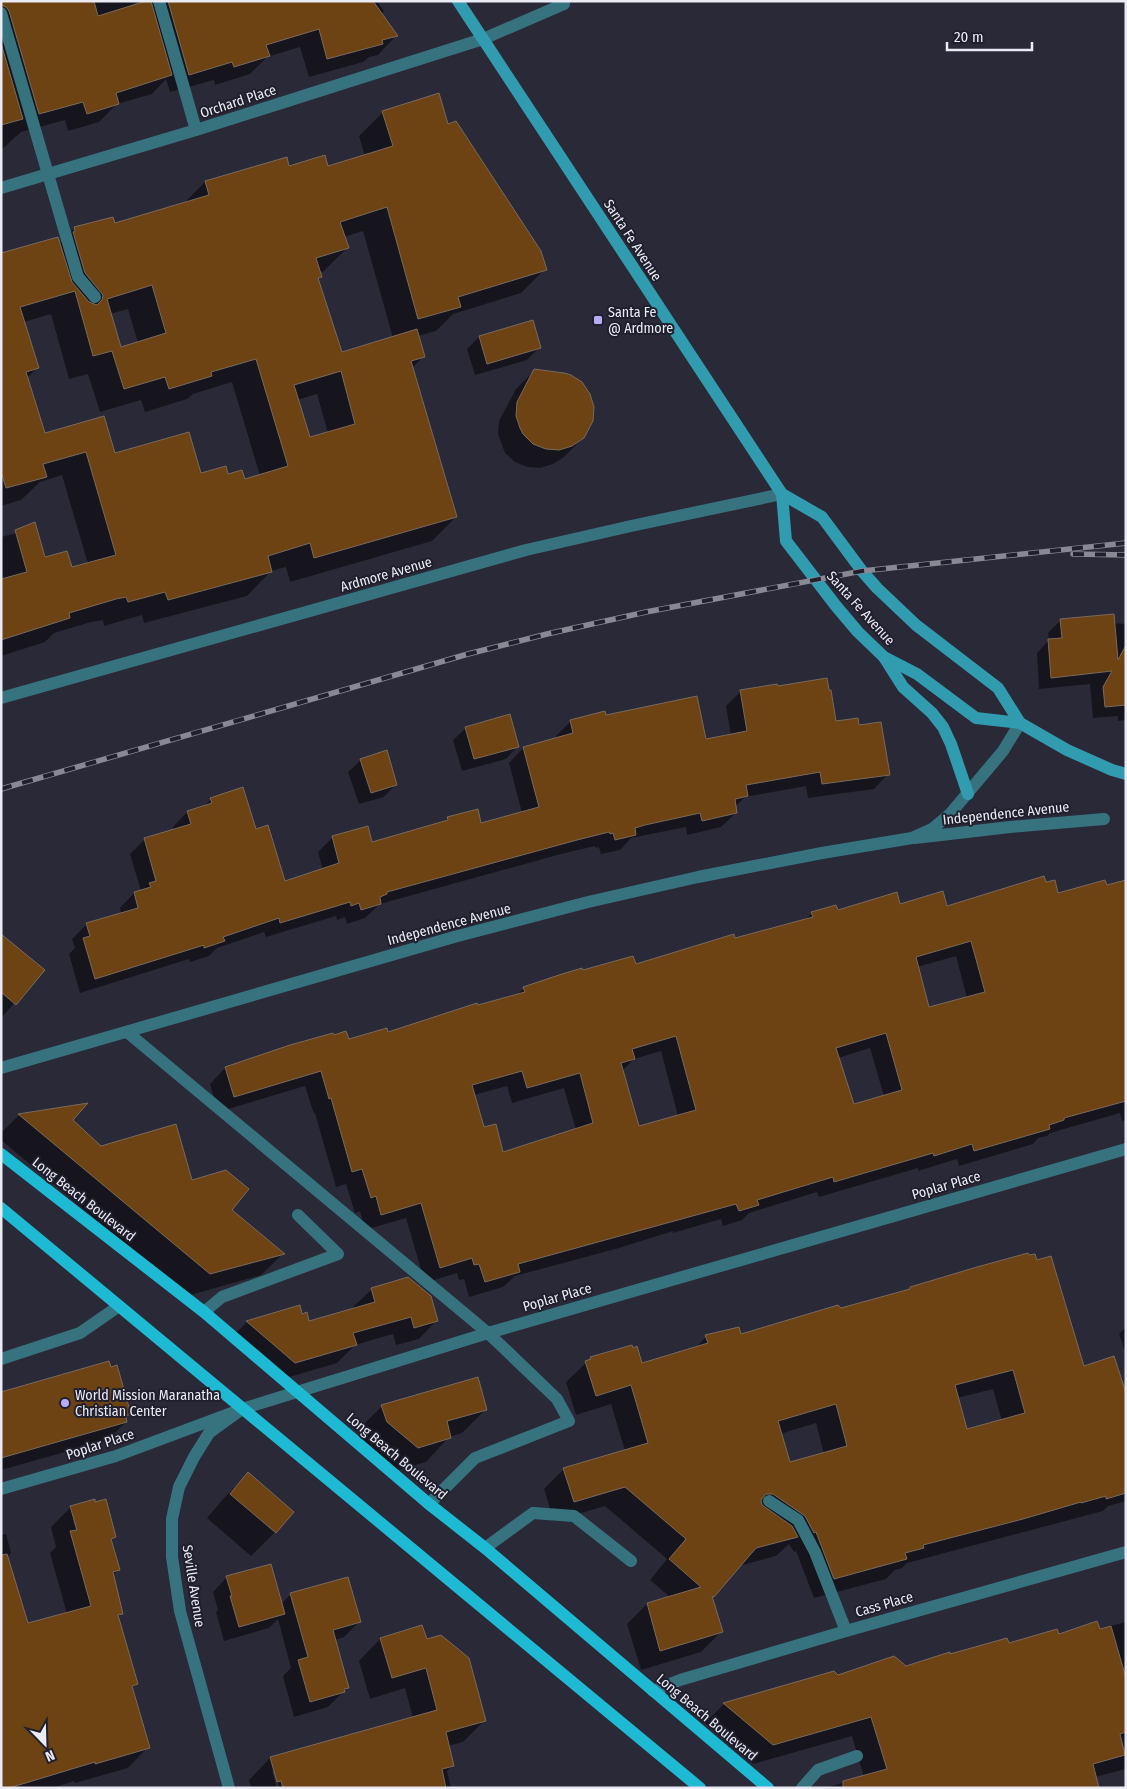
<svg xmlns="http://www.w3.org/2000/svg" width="1127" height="1789" font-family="'Fira Sans Condensed',sans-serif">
<rect width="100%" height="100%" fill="#2a2938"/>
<g fill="#0007" fill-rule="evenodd">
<polygon points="1,1 377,1 384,11 381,14 396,36 378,55 369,57 363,62 309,77 300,47 267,57 250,74 215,85 214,80 170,92 166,79 152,94 117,104 99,122 68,131 65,120 21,132 1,150"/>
<path d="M383,112L448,126L545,269L521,293L453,314L436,331L418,336L424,356L412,368L456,517L432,541L290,582L286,567L271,571L247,596L144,623L142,615L104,626L103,620L91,622L54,633L45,642L1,656V537L36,528L44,558L71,569L88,564L62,475L40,482L21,500L1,506V255L59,244L75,228L114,224L183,204L205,182L289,167H327L365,156L359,136ZM363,231L393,338L341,354L317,280L320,277L319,273L324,271L348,247L344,237ZM128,309L138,343L120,349L110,314ZM51,314L69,379L88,374L100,412L141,400L145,412L187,399L193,394L232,382L260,476L244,481L227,475H200L114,454L44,434L27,378L38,367L24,322ZM317,394L328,433L309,439L297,400Z"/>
<polygon points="479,337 539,348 527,360 475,375 467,349"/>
<polygon points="534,371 583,438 564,457 553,464 540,468 527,467 515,462 505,453 498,434 499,421 516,389"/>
<polygon points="1061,620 1126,624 1126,720 1118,721 1118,716 1093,718 1090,684 1039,689 1037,653 1049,640 1048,633"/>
<polygon points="741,691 835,723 858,727 888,774 874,789 808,798 806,786 745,797 735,807 736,813 721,827 687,835 686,827 631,838 620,850 601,854 599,847 596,848 595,846 561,854 380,904 365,918 347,924 345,917 337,920 336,916 266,937 264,932 217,948 209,956 190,962 189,959 80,993 69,954 75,948 72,939 87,924 121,914 120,908 134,893 141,891 130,854 144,840 174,831 173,827 187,812 203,807 211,799 256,830 284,883 323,870 318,852 332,838 371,843 442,823 448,818 480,825 522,813 509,763 523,748 557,739 556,736 571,721 605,717 705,741 731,736 726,706"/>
<polygon points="466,728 518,746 506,759 462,771 453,740"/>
<polygon points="361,760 396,784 384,797 359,804 348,772"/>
<path d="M1126,881V1120L1122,1121L1120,1113L1050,1133L1047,1136L1038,1138L1033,1144L959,1166L957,1159L918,1171V1168L819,1197L817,1192L749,1213L742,1220L723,1226L721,1219L673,1233V1231L619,1248L515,1276L503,1287L469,1297L464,1279L459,1280L457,1273L425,1283L406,1218L365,1230L360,1211L355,1213L346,1184L336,1187L315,1113L314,1114L305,1086L218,1112L210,1084L225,1068L387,1033L517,995L524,988L582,972L635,966L805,920L812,913L837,912L899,905L946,907L1045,884L1058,894ZM956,956L967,998L928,1009L917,967ZM870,1048L884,1096L853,1106L838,1058ZM661,1051L678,1116L639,1127L622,1071L634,1059ZM507,1086L512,1103L564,1088L576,1130L502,1153L483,1128L474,1095Z"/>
<polygon points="1,935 43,971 1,1018"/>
<polygon points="85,1105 71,1120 101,1147 230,1210 283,1254 261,1275 187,1296 1,1140 1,1133 19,1115"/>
<polygon points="372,1289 437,1320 419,1339 396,1345 393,1334 355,1345 337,1363 276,1381 229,1340 247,1322 299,1306 301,1315 309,1323 354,1309 353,1307"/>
<path d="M910,1289L1083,1367L1126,1398V1501L1108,1506L1103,1511L907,1563L902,1568L895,1570L886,1579L814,1598L796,1551L794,1552L789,1544L776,1556L739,1566L711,1598L721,1632L701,1652L641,1670L627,1624L647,1604L670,1597L650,1580L667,1559L605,1506L554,1521L544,1489L564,1469L625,1451L611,1404L576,1415L566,1382L591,1358L641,1365L694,1349L706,1337L740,1335L841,1309L908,1291ZM993,1389L1002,1421L966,1431L957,1398ZM816,1423L824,1454L789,1464L780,1434Z"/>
<polygon points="1126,1327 1126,1354 1119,1334"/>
<polygon points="1,1393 130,1414 125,1418 126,1422 108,1440 1,1470"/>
<polygon points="382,1406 486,1409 462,1433 449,1437 426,1462 394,1471 363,1446 358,1430"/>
<polygon points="248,1474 292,1512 275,1532 251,1556 207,1518 224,1498"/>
<path d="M71,1507L115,1537L111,1541L118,1570L113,1576L122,1614L118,1618L137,1683L131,1689L148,1747L128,1768L75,1783L74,1781L53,1788H1V1535L6,1534L11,1553L7,1557L27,1625L67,1614L50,1553L56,1547L51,1527ZM73,1521H76L80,1535L78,1536Z"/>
<polygon points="227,1577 281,1604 291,1594 359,1622 344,1637 335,1640 348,1687 328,1707 294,1717 283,1676 291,1668 278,1619 269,1628 224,1641 216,1612 218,1610 213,1592"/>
<polygon points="1126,1622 1126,1769 1095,1777 1098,1788 825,1788 864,1777 852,1736 753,1764 705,1723 724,1704 834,1673 838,1676 905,1668 950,1655 1098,1629"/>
<polygon points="380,1639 426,1641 484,1721 463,1742 448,1746 453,1765 447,1771 451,1788 279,1788 275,1771 272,1771 277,1788 251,1788 249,1780 270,1758 413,1718 405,1688 370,1699 359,1661"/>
</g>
<g fill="#6d4314" stroke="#796a5c" fill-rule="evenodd">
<polygon points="1,1 94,1 98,16 146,1 151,1 172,75 116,93 119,104 87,114 83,102 39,114 9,11 6,7 1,5"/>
<polygon points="168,1 373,1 398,36 382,40 383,44 327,59 319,29 266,45 270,56 234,67 232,62 189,75"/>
<polygon points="1,43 23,119 1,125"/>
<path d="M439,93L448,124L456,121L541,251L547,270L458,297L461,307L418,319L387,207L340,222L349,248L316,258L322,277L318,278L342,352L417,329L425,357L411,361L457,517L314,558L310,543L268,556L272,572L168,600L165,592L128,602L126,597L116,599L69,613L70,618L1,640V579L27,572L15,530L35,522L45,557L67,551L72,567L116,555L86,452L43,464L47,477L6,488L1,472V253L58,237L72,282L89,302L97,305L102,300L103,295L85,273L73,232L75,231L74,227L113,217L115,223L209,195L205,181L287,157L289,166L325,155L328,166L393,146L382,111ZM152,285L166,333L121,347L107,299ZM75,291L93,356L112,351L124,389L165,377L169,389L212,376L211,372L256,359L288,466L245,479L242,470L228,474L226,466L201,473L189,432L115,453L104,416L45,433L26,372L39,368L20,307ZM341,371L355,424L310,437L294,385Z"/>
<polygon points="533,320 541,348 487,364 479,336"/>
<polygon points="534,369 564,373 571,375 582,382 590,394 594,407 593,421 584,438 572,446 559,450 546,449 533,444 523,434 520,428 516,416 517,402"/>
<polygon points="1114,614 1118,660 1126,645 1126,705 1105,707 1103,687 1112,671 1051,678 1048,639 1062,638 1060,619"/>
<polygon points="827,678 829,690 831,690 836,721 858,718 859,725 881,722 890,775 822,784 820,772 746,785 748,796 735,799 737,813 702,821 700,813 645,825 635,828 636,835 615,840 613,833 610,834 609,832 577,840 387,892 387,894 380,897 381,904 361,910 359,903 351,906 350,902 280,923 279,918 223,937 225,941 204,948 204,945 95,979 83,938 90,936 86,923 138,908 134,892 151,887 149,883 156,881 144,838 191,824 187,811 212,803 210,798 243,787 256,829 268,825 285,881 339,863 332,836 368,826 372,842 448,820 447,817 478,809 481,823 539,807 523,747 573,733 570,720 605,711 606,715 697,696 706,739 747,731 740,690 777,684 778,686"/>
<polygon points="510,714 519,747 474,759 465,727"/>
<polygon points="387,750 397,785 371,793 360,759"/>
<path d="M1044,876L1046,882L1055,880L1058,893L1105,880L1107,885L1126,880V1101L1064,1118V1120L1049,1125L1050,1129L974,1151L972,1144L934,1156L933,1153L834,1182L833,1177L757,1200L759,1205L739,1211L736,1204L518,1264L520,1272L485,1282L479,1264L474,1265L472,1258L440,1268L421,1203L381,1215L376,1196L371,1198L362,1169L352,1172L331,1098L329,1099L321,1071L234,1097L225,1067L290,1045L333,1033L334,1035L346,1031L349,1039L387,1028L388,1032L477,1003L478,1005L525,992L523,987L562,974L582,968L583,970L633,956L636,964L734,934L735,938L813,917L811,912L836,905L838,910L897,892L900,904L943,891L947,906ZM971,941L985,992L929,1007L916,957ZM886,1033L902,1090L854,1104L836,1048ZM676,1036L696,1110L639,1126L621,1063L635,1059L632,1049ZM522,1071L527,1088L580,1073L593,1123L503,1152L496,1124L484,1127L472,1085Z"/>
<polygon points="1,934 45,970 16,1005 1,992"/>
<polygon points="88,1103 73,1120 101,1146 176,1124 192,1180 226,1170 249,1189 232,1210 285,1254 210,1274 18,1114"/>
<path d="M1028,1253L1029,1255L1035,1254L1037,1260L1051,1256L1084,1366L1114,1356L1126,1393V1493L1106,1499V1496L1081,1503V1502L1023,1519L923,1545L924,1548L905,1553L907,1559L834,1579L816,1532L814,1533L805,1516L773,1494H766L761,1500L762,1505L792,1526L798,1537L756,1548L714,1597L712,1596L723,1632L660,1651L647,1603L701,1587L669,1559L686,1539L625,1487L574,1502L563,1468L648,1443L631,1385L596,1396L585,1361L591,1359L590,1357L632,1345L633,1348L637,1346L642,1363L708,1343L705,1335L739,1327L741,1334L838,1305L841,1308L910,1289V1287L977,1267ZM1013,1370L1025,1413L967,1429L955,1385ZM836,1404L847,1446L790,1462L778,1421Z"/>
<polygon points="408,1277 431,1296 438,1321 414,1328 411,1317 353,1333 357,1345 295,1363 246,1321 300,1305 302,1314 307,1312 309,1321 375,1302 371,1288"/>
<polygon points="109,1361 111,1367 117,1365 131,1414 126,1416 127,1422 1,1458 1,1392"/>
<polygon points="478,1377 487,1410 447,1421 451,1438 418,1448 387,1422 381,1405"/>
<polygon points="248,1472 294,1512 276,1533 230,1494"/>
<polygon points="95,1499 95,1502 106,1499 116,1537 111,1539 120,1570 113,1572 123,1614 118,1615 138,1684 132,1686 150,1748 95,1764 95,1762 9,1788 1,1788 1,1555 7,1554 28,1623 91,1606 70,1531 77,1530 70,1506"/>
<polygon points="271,1564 285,1614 239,1627 230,1596 232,1596 226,1576"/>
<polygon points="348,1577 361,1622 333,1630 349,1688 344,1689 345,1692 310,1702 298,1660 308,1657 290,1593"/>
<polygon points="1097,1621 1100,1629 1111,1626 1126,1678 1126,1732 1120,1734 1125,1755 1093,1764 1099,1788 843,1788 843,1781 887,1769 871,1717 773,1745 723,1703 834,1671 838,1675 894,1656 906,1666 950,1652 950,1654 1007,1638 1009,1643 1057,1629 1059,1634"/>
<polygon points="422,1625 427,1639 441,1635 469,1658 486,1721 446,1732 454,1766 442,1769 446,1788 283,1788 281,1781 277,1782 270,1757 437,1710 426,1668 392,1678 380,1638"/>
</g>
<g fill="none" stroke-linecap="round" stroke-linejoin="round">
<g stroke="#37737f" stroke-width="12">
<polyline points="159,1 196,130"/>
<polyline points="1,13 78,277 95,297"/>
<polyline points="483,39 564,4"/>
<polyline points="127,1032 488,1333 557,1399 569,1421 475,1458 429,1504"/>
<polyline points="204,1312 222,1297 338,1254 298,1215"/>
<polyline points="1,1359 80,1333 119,1306"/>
<polyline points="769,1501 798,1520 815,1552 846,1631"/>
<polyline points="485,1548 533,1513 574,1516 631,1561"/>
<polyline points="802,1788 818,1770 857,1756"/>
</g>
<g stroke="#37737f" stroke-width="12">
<polyline points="1,188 196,130 483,39"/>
<polyline points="915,838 1010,827 1104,819"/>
<polyline points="1,1489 116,1456 242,1409 488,1333 1126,1149"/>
<polyline points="653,1691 680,1680 846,1631 1126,1552"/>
</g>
<g stroke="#37737f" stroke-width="12">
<polyline points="1,698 526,550 631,526 782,494"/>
<polyline points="1,1068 454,937 588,902 698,877 822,853 912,838 932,829 950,814 1003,751 1020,723"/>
<polyline points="229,1788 180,1611 172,1557 172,1519 179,1487 194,1457 209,1433 242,1409"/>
</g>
<g stroke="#319baf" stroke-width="12">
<polyline points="458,1 782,494 822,517 862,571 877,588 916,625 998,688 1020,723"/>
<polyline points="782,494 786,541 836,606 858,632 884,657 917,674 976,718 1020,723 1067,750 1112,770 1126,774"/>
<polyline points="884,657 903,687 932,713 943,727 951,744 968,794"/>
</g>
<g stroke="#1ebad4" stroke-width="12">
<polyline points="1,1154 204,1312 429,1504 485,1548 768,1788"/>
<polyline points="1,1208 700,1788"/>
</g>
<defs>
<g id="rail">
<polyline points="1073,554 1126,555"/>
<polyline points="1,789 468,654 547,634 646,612 862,571 1126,543"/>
</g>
</defs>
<use href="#rail" stroke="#898995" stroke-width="5.5"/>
<use href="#rail" stroke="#201f2e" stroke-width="4" stroke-dasharray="11" stroke-linecap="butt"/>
</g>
<g fill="#b8abf7" stroke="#201f2e" stroke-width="2">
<rect x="593" y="315" width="10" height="10" rx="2.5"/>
<circle cx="65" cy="1403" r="5"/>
</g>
<g text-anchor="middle" stroke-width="4" stroke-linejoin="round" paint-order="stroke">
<g font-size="14" fill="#ebebf5" stroke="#201f2e">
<text transform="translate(238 101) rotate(-18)" y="5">Orchard Place</text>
<text transform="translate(633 240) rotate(57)" y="5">Santa Fe Avenue</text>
<text transform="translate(386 574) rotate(-16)" y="5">Ardmore Avenue</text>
<text transform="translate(861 608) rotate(48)" y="5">Santa Fe Avenue</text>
<text transform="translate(1006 813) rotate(-6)" y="5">Independence Avenue</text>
<text transform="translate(449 924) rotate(-15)" y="5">Independence Avenue</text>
<text transform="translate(946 1185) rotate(-16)" y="5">Poplar Place</text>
<text transform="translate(84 1199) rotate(38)" y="5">Long Beach Boulevard</text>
<text transform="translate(557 1297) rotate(-16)" y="5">Poplar Place</text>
<text transform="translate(100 1444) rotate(-18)" y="5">Poplar Place</text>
<text transform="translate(397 1456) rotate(40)" y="5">Long Beach Boulevard</text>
<text transform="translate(194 1586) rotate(81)" y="5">Seville Avenue</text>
<text transform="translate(884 1604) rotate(-16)" y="5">Cass Place</text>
<text transform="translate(707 1717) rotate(40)" y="5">Long Beach Boulevard</text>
</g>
<g font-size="14" fill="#ebebf5" stroke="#201f2e" text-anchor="start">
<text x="608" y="317">Santa Fe<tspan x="608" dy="16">@ Ardmore</tspan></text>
<text x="75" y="1400">World Mission Maranatha<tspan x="75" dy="16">Christian Center</tspan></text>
</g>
</g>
<rect width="1127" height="1789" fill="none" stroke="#ebebf5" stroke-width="5"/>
<g transform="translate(45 1744) rotate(157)" stroke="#201f2e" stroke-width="4" paint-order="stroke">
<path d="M0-4L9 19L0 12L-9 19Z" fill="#ebebf5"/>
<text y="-8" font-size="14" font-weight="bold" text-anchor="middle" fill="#ebebf5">N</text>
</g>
<path d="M947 42v8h85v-8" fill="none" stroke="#ebebf5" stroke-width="2.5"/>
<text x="954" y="42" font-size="15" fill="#ebebf5" stroke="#201f2e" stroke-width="4" paint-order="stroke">20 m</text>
</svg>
